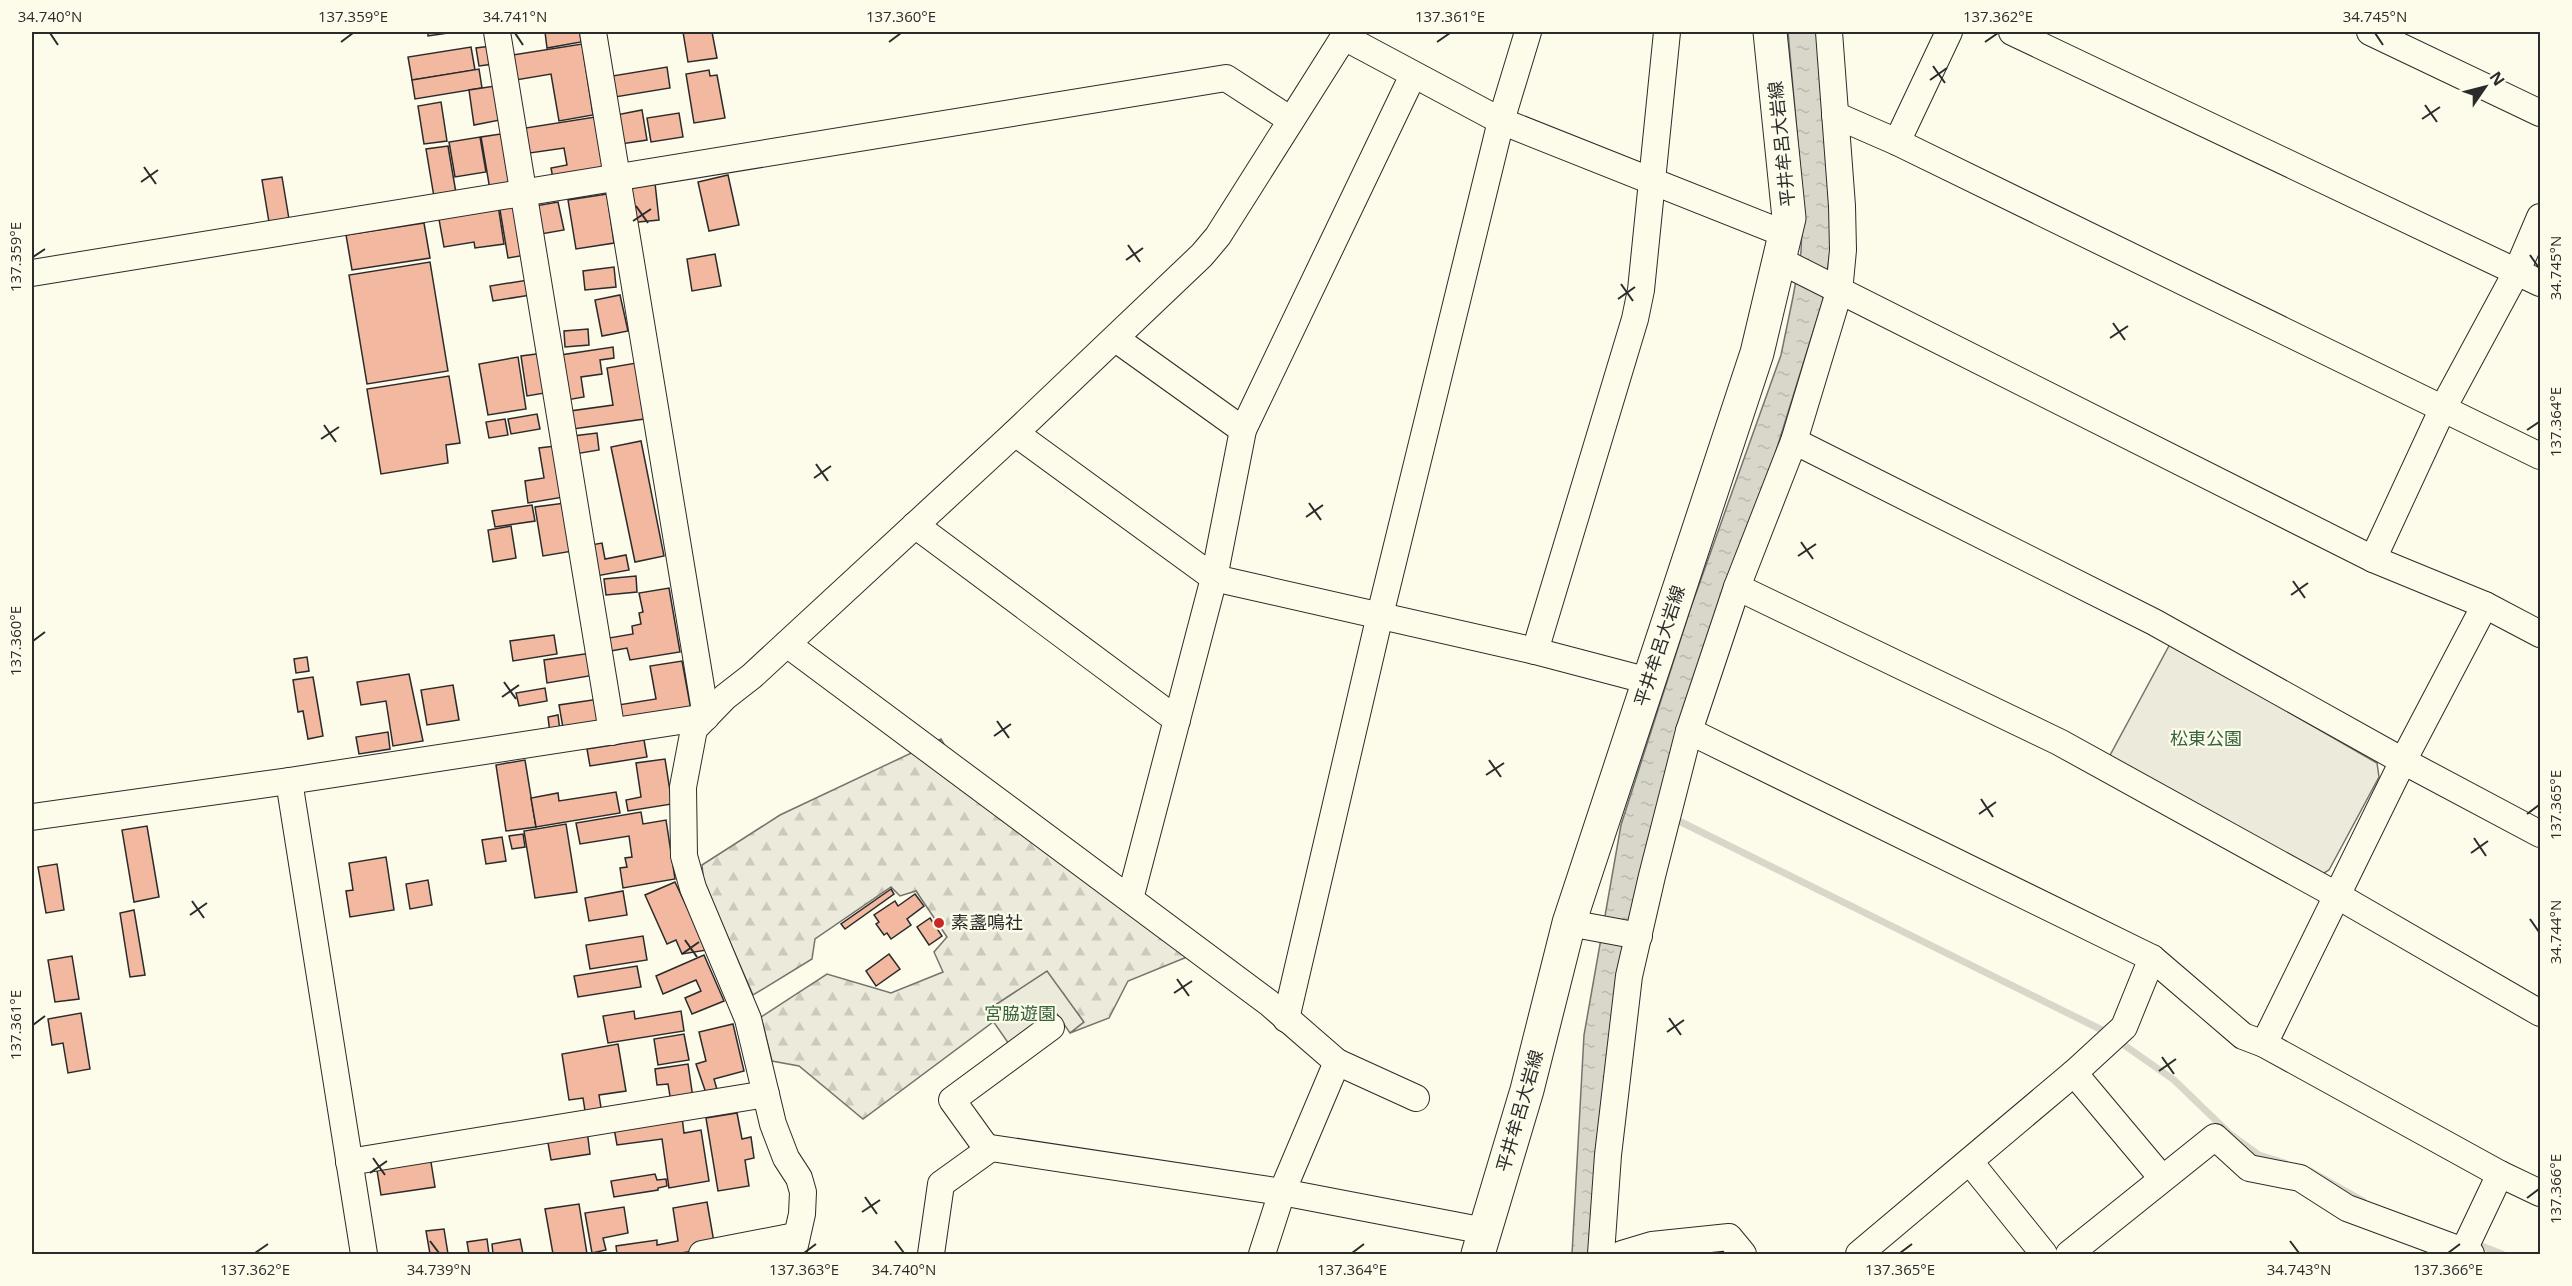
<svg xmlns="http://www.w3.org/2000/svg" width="2572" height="1286" font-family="'Open Sans','Noto Sans JP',sans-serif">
<defs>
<pattern id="forest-firs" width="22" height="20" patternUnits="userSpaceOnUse" patternTransform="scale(1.5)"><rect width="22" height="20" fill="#ecebdb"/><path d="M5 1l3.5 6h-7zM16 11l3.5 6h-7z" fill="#cbcabc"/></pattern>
<pattern id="water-ripples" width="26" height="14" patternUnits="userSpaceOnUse" patternTransform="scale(1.5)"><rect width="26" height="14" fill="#d8d7c9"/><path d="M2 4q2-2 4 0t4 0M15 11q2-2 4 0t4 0" fill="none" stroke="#bab9ad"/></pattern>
</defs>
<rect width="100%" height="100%" fill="#fdfbea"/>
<g fill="#ecebdb" stroke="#74746e" stroke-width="1.5">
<polygon points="2170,644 2377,763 2379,777 2329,870 2321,875 2108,759"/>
<polygon points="1047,970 1084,1022 1070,1033 1057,1014 1011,1047 986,1011"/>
</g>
<polygon fill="url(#forest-firs)" stroke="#74746e" stroke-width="1.5" points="941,739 948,751 1187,957 1128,981 1109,1018 1070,1033 1084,1022 1047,971 986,1011 993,1022 863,1119 799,1066 772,1061 761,1017 827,974 891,993 943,972 934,952 947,937 916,891 900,896 891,887 815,939 812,959 753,995 704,883 702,865 780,815"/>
<polygon fill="url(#water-ripples)" stroke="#74746e" stroke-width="1.5" points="1788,32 1819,32 1833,232 1823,300 1767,480 1664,778 1595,1254 1572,1254 1584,1035 1621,825 1690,610 1781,355 1793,297 1801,252 1803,200"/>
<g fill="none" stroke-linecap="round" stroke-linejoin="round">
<g stroke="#d8d7c9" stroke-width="7">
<polyline points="1681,822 2102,1030"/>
<polyline points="2124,1045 2174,1080 2230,1134 2259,1155 2285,1163"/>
<polyline points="2310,1171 2363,1201"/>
<polyline points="2479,1245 2502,1254"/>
</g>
</g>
<g fill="#f2b8a0" stroke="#2b2b2b" stroke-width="1.5">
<polygon points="428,32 455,32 428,36"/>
<polygon points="545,32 580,32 581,42 547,48"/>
<polygon points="683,32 712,32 717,58 688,62"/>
<polygon points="582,44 593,115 559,121 551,74 510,81 506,56"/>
<polygon points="491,46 494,64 479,66 476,48"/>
<polygon points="471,47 475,70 412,80 408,57"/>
<polygon points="667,67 670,88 609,98 606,77"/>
<polygon points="479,69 482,88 415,99 412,80"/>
<polygon points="709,70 710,76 717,75 725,118 694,123 686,74"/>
<polygon points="495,86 500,120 474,125 469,90"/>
<polygon points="441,102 447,141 424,144 418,106"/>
<polygon points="642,110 647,140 621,144 616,115"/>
<polygon points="679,113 683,137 651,142 647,118"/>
<polygon points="595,117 604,176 554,184 551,168 567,165 564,148 523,154 519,129"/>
<polygon points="507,133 516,186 490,190 481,137"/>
<polygon points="480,137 486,172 455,177 449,142"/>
<polygon points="448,146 456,193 434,197 426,149"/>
<polygon points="728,175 739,225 709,231 698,182"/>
<polygon points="282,177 289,219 269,222 262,180"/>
<polygon points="655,183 659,220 628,223 624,186"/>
<polygon points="607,194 614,243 576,249 568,200"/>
<polygon points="518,201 526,255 508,258 499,204"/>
<polygon points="558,202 564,230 541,234 535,206"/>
<polygon points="498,205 504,244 475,248 474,242 444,247 438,214"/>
<polygon points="424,223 430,258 352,270 346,235"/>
<polygon points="715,254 721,286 692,291 687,259"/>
<polygon points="430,262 448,371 367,384 349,275"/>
<polygon points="614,267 616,287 585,290 583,271"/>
<polygon points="528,280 531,295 493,301 490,286"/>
<polygon points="620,295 628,331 602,336 595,300"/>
<polygon points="588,329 589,345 565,347 564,331"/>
<polygon points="613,347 614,358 600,360 602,374 581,377 584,397 561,401 554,356"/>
<polygon points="544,353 551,392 527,396 521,356"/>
<polygon points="518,357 526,409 488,415 479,364"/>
<polygon points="636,363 644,419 566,430 563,412 613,405 607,368"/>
<polygon points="449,376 460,443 446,445 448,463 381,474 367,389"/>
<polygon points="537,414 540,429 511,434 508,419"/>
<polygon points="505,419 508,435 489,438 486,422"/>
<polygon points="597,433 599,450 575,454 573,436"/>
<polygon points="641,441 664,556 635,562 611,447"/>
<polygon points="555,446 564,497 528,503 525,481 544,478 539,448"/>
<polygon points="565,503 573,551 543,556 535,507"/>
<polygon points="532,505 535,521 495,527 492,511"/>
<polygon points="511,526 516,558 493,562 488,530"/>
<polygon points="602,543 605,559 626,555 629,570 591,577 585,546"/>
<polygon points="636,576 637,592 606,595 604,579"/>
<polygon points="669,588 680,652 630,660 627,648 605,652 603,639 633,634 632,626 641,624 639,613 643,612 639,593"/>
<polygon points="554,635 557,654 513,661 510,641"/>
<polygon points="591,653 595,675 547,683 544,660"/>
<polygon points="307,657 309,671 296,673 294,659"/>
<polygon points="682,661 691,710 621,722 618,705 656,699 650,666"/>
<polygon points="409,674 423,741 393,746 386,701 361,705 357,682"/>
<polygon points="313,677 323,736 308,739 303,711 298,712 293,680"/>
<polygon points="453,685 459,720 427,725 421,690"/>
<polygon points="545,688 547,701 519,706 516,693"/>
<polygon points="599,699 603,722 563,728 559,705"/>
<polygon points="558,715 560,731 550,733 548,717"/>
<polygon points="388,732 390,749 359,754 356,737"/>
<polygon points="644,740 647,757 590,766 587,749"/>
<polygon points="665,759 672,804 628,811 626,800 641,797 636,763"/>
<polygon points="525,760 536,827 506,831 496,765"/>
<polygon points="616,792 620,813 536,827 531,798 558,793 559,801"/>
<polygon points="641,812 643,824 666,820 675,879 623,888 620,868 627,867 625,858 632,857 629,836 580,844 576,823"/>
<polygon points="566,824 577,892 535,898 524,831"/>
<polygon points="147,826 159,897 134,902 122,830"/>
<polygon points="523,834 525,847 512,849 509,836"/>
<polygon points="502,837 506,861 486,864 482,840"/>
<polygon points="386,857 394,910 350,917 346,891 353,890 349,863"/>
<polygon points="57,864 64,910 46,913 38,867"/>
<polygon points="428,880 432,905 410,909 406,884"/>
<polygon points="675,882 707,950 682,954 676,940 667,944 645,895"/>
<polygon points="891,889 894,894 845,929 841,924"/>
<polygon points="623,891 627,915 589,921 585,898"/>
<polygon points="915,894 924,906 907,919 911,925 891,939 887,933 884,935 876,924 879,922 874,915 895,901 898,906"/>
<polygon points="134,910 145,975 130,977 120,913"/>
<polygon points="930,918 942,936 929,945 917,927"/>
<polygon points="643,936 647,960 590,969 586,945"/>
<polygon points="889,954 900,969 876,986 866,971"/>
<polygon points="704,955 724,1001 692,1014 685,998 701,991 696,980 663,994 656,976"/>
<polygon points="72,956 79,999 55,1002 48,960"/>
<polygon points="637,966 641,987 578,997 574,976"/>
<polygon points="634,1011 635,1019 681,1011 684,1031 608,1043 603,1016"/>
<polygon points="81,1013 90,1069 68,1073 63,1043 52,1045 48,1019"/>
<polygon points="733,1024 744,1071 714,1079 718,1093 707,1096 696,1064 706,1061 699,1032"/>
<polygon points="684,1034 689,1060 658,1065 654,1039"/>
<polygon points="618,1044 626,1091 599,1095 602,1114 586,1117 583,1098 569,1100 562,1054"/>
<polygon points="688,1064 693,1098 671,1102 668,1084 657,1085 655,1069"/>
<polygon points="737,1113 742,1139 751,1137 754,1158 745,1160 749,1186 718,1191 706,1118"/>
<polygon points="682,1117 684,1133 701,1130 709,1181 669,1188 662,1139 617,1145 614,1128"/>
<polygon points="587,1130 590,1154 551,1160 547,1137"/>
<polygon points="430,1156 435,1187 381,1195 376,1164"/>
<polygon points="655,1174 657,1180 666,1179 667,1186 658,1188 658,1190 614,1197 611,1181"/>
<polygon points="707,1202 715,1248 674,1254 617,1254 616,1246 657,1240 657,1245 678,1241 673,1208"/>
<polygon points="579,1204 587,1254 553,1254 545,1209"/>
<polygon points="624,1207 628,1233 603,1238 606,1250 592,1253 585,1213"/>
<polygon points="444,1229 448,1254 430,1254 426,1231"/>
<polygon points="487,1239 489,1254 469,1254 467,1242"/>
<polygon points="520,1239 523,1254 493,1254 492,1244"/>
</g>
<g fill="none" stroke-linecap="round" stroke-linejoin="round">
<defs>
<g id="minor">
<polyline points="497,32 612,732"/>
<polyline points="2012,32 2540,283"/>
<polyline points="2370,32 2540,113"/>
<polyline points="1344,37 1501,121 1785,234"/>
<polyline points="1835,115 1897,142 2540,456"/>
<polyline points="1897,142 1949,32"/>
<polyline points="1779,260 2373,559 2485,605 2540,634"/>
<polyline points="32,273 1226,78 1291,120"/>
<polyline points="1116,339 1243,430"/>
<polyline points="1015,433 1214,578 1535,651 1635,319 1641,290 1667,32"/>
<polyline points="1794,441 2154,622 2403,761 2540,834"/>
<polyline points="915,525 1177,720"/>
<polyline points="2373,559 2443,408 2517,271 2540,217"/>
<polyline points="1737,587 2059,742 2338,896 2540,1013"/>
<polyline points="787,644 1269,1003 1337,1062 1416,1098"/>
<polyline points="1535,651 1649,681"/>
<polyline points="1689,731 2152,958 2243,1036 2264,1044 2500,1174 2540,1193"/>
<polyline points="289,781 364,1254"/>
<polyline points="32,817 289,781 706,717 593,32"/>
<polyline points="1130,899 1214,578 1243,430 1413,75"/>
<polyline points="1569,923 1639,936"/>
<polyline points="1286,1019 1380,615 1501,121 1528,32"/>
<polyline points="2264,1044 2403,761 2485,605"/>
<polyline points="2074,1073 2162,1178"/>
<polyline points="988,1150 952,1100 1051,1027"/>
<polyline points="349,1162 766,1094"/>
<polyline points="1970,1162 2044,1254"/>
<polyline points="2463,1252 2500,1174"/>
<polyline points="702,1254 795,1236"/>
<polyline points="793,1254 802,1214 803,1192 799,1178 786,1158 773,1124 748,1019 693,888 684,856 683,787 694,729 725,697 752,676 1015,433 1202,255 1218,236 1347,32"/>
<polyline points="931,1254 941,1184 991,1148 1282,1192 1485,1231"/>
<polyline points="1262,1254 1282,1192 1337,1062"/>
<polyline points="1601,1254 1608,1155 1629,976 1652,876 1689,731 1737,587 1794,441 1839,292 1843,250 1842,206 1829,32"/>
<polyline points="1622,1254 1652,1245 1729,1237 1743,1254"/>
<polyline points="1859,1254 2074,1073 2124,1027 2152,958"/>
<polyline points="2069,1254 2215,1137 2249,1168 2300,1178 2347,1208 2471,1254"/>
</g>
<polyline id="major" points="1478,1254 1527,1090 1569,923 1757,353 1789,218 1770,32"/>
</defs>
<use href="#minor" stroke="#2b2b2b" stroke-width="28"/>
<use href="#major" stroke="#2b2b2b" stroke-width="35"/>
<use href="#minor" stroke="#fdfbea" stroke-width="26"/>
<use href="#major" stroke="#fdfbea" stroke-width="33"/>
</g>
<path fill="none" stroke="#2b2b2b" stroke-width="2" d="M50,33L58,45M515,33L523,45M2375,33L2383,45M341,42L353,33M889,42L901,33M1437,42L1450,33M1985,42L1998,33M1933,66L1945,83M1930,80L1947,68M2425,105L2437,122M2422,119L2440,107M144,167L156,184M141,182L158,170M636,206L648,223M633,221L651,209M1128,245L1140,262M2530,255L2539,268M33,257L45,249M1126,260L1143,248M1621,284L1633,301M1618,299L1635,287M2113,323L2125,340M2110,338L2128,326M324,425L336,442M2527,430L2539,422M321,439L339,427M816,464L828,481M814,478L831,466M1309,503L1321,520M1306,517L1323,505M1801,542L1813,559M1798,556L1816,544M2293,581L2305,598M2291,595L2308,583M33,641L45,632M504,682L516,699M502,697L519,685M997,721L1009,738M994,736L1011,724M1489,760L1501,777M1486,775L1504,763M1981,799L1993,817M1979,814L1996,802M2527,814L2539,805M2474,838L2486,856M2471,853L2488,841M192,901L204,918M190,915L207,903M2530,919L2539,932M685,940L697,957M682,954L699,942M1177,979L1189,996M1174,993L1192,981M1669,1018L1681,1035M33,1025L45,1016M1667,1032L1684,1020M2162,1057L2174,1074M2159,1071L2176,1059M373,1158L385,1175M370,1173L387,1161M865,1197L877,1214M2527,1198L2539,1189M862,1212L880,1200M430,1241L439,1253M895,1241L904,1253M2290,1241L2299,1253M255,1253L268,1244M804,1253L816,1244M1352,1253L1364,1244M1900,1253L1912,1244M2448,1253L2460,1244"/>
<circle fill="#c62828" stroke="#fdfbea" stroke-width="2" cx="939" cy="923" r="6"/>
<g text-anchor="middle" stroke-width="4.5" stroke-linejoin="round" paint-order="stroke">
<g font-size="18" fill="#2b2b2b" stroke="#fdfbea">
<text transform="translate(1782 144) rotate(-96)" y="6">平井牟呂大岩線</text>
<text transform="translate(1660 646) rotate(-72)" y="6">平井牟呂大岩線</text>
<text transform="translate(1520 1111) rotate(-74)" y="6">平井牟呂大岩線</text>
</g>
<g font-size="18" fill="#34623c" stroke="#fdfbea">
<text x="2206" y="745">松東公園</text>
<text x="1020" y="1020">宮脇遊園</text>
</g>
<g font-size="18" fill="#2b2b2b" stroke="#fdfbea" text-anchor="start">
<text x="951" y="929">素盞鳴社</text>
</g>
</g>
<rect width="2572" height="1286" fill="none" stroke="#fdfbea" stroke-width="66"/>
<g transform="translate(2485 87) rotate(55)" stroke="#fdfbea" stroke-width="4.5" paint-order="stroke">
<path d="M0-4.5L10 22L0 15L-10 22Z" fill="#2b2b2b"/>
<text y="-9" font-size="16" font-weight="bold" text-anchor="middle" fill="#2b2b2b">N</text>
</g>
<rect x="33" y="33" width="2506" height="1220" fill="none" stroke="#2b2b2b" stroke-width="2"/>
<g font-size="15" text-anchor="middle" fill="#2b2b2b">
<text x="50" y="22">34.740°N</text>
<text x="353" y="22">137.359°E</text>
<text x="515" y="22">34.741°N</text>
<text x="901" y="22">137.360°E</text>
<text x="1450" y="22">137.361°E</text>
<text x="1998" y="22">137.362°E</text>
<text x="2375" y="22">34.745°N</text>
<text transform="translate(16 257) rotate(-90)" y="5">137.359°E</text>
<text transform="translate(2556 268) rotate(-90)" y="5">34.745°N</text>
<text transform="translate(2556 422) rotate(-90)" y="5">137.364°E</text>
<text transform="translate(16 641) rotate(-90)" y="5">137.360°E</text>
<text transform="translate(2556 805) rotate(-90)" y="5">137.365°E</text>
<text transform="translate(2556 932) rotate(-90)" y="5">34.744°N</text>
<text transform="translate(16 1025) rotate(-90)" y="5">137.361°E</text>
<text transform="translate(2556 1189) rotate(-90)" y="5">137.366°E</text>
<text x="255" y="1275">137.362°E</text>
<text x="439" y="1275">34.739°N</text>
<text x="804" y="1275">137.363°E</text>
<text x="904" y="1275">34.740°N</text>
<text x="1352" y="1275">137.364°E</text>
<text x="1900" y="1275">137.365°E</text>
<text x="2299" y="1275">34.743°N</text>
<text x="2448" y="1275">137.366°E</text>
</g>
</svg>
